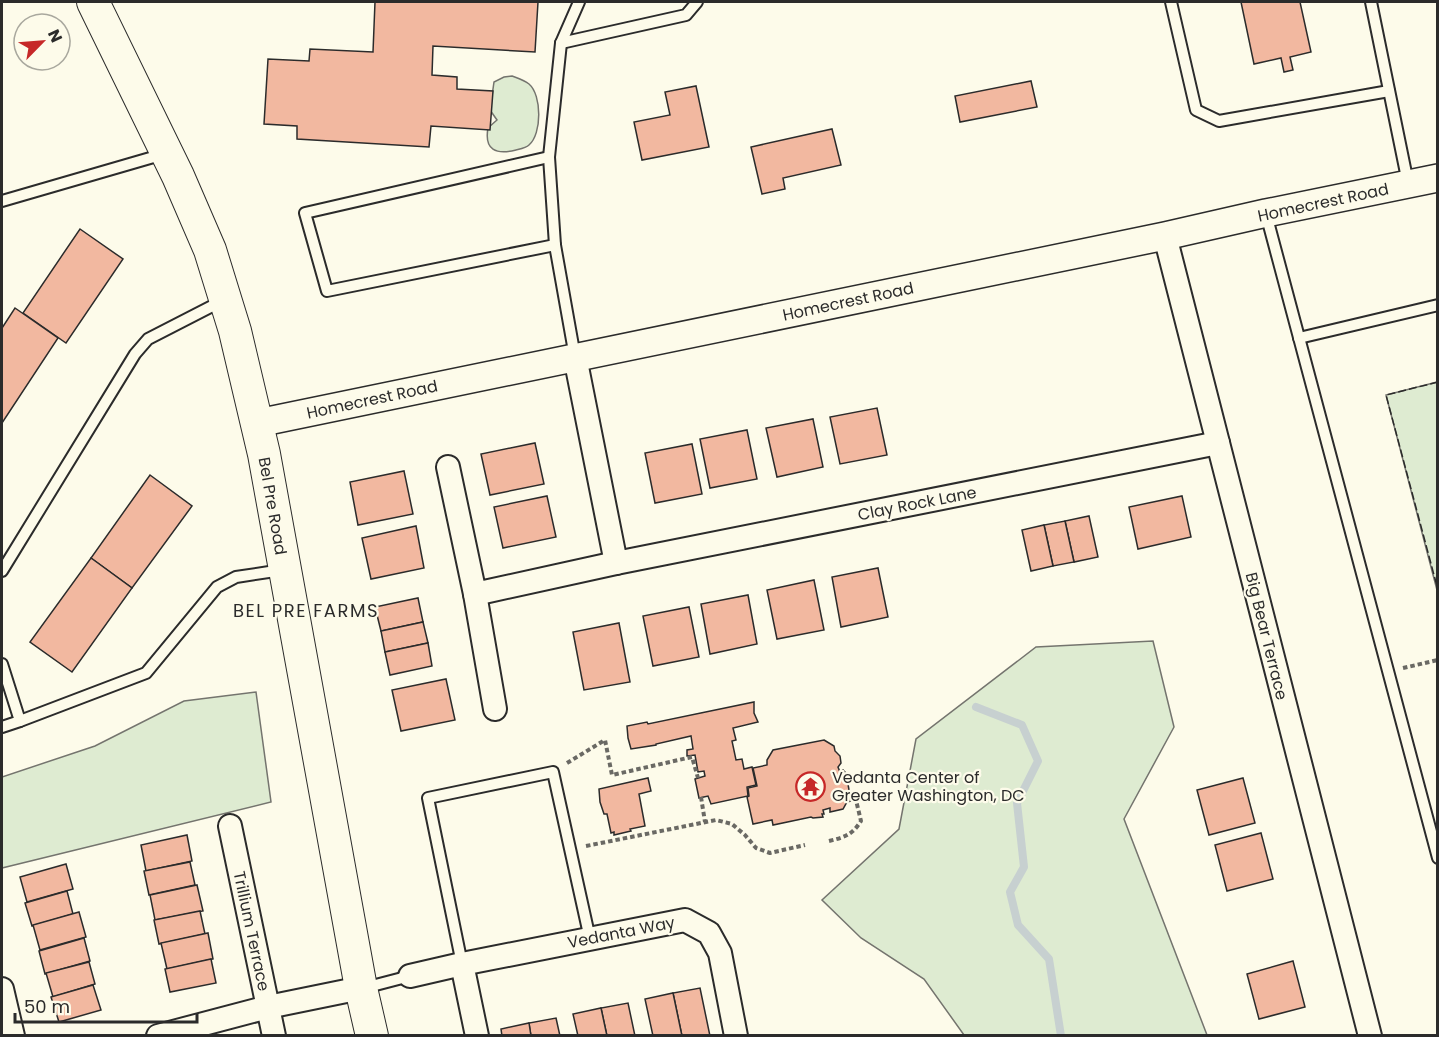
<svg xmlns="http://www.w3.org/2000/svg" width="1439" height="1037" font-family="Poppins,sans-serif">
<rect width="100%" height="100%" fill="#fdfbea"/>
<g fill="#deebd1" stroke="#74746e" stroke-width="1.5">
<path d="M512,76C517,78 524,80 529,84C542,95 542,134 529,145C526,148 520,149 516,150C496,155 484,150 488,128L497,120L490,110L494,82L504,77Z"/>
<polygon points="1437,382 1438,382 1437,590 1386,395"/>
<polygon points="1153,641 1174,727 1124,819 1207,1035 964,1035 924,979 861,938 822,900 899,829 916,739 1036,647"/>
<polygon points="256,692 271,802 2,868 2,777 95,746 184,701"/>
</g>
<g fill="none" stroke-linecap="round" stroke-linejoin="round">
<polyline stroke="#c7d0d0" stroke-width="8" points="976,707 1022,725 1038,761 1017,803 1024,867 1010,892 1018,925 1049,959 1061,1036"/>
</g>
<g fill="#f2b8a0" stroke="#2b2b2b" stroke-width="1.5">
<polygon points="375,2 538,2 535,52 433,46 432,75 457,77 457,89 493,91 490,130 431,126 429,147 297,139 297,126 264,124 268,59 309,61 310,49 373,52"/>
<polygon points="1241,2 1300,2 1311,52 1290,57 1293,70 1284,72 1281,58 1254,64"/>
<polygon points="1031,81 1037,107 960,122 955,96"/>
<polygon points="696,86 709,147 642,160 634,122 670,115 665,92"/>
<polygon points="832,129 841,165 783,178 785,189 762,194 751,147"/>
<polygon points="80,229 123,259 66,343 23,313"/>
<polygon points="15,308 58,338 2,423 2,328"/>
<polygon points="877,408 887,455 840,464 830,417"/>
<polygon points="813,419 823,467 777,477 766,428"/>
<polygon points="747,430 757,479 710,488 700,439"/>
<polygon points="535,443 544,484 490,495 481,454"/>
<polygon points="692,444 702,494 655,503 645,453"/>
<polygon points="404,471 413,514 358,525 350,482"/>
<polygon points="150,475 192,506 132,588 91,558"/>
<polygon points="547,496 556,537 503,548 494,507"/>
<polygon points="1182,496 1191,537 1138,549 1129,507"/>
<polygon points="1089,516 1098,557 1074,562 1065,521"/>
<polygon points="1065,521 1074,562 1053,566 1044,525"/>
<polygon points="1044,525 1053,566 1031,571 1022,530"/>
<polygon points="416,526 424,568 371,579 362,538"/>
<polygon points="91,558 132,588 72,672 30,642"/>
<polygon points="878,568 888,617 841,627 832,577"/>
<polygon points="814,580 824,630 777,639 767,590"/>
<polygon points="748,595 757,644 710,654 701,604"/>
<polygon points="418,598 423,622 381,631 375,607"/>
<polygon points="689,607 699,657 653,666 643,616"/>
<polygon points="423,622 428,643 385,652 381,631"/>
<polygon points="619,623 630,682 584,690 573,632"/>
<polygon points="428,643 432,666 390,675 385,652"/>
<polygon points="446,679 455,720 401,731 392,690"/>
<polygon points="754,702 754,713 758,722 733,728 736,740 732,741 736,760 742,759 744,769 752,767 756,785 747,787 748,796 711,804 708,796 699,798 695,779 705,776 704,771 698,772 695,755 687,756 687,750 693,749 691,736 656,744 656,745 631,749 628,738 627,726 647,722 648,724"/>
<polygon points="824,740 834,746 835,751 840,756 841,763 838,767 840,772 843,770 846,773 851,801 847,802 843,809 830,812 830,808 823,810 824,814 822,814 823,817 813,818 811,817 773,825 772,820 753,824 747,797 749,796 748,788 757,786 753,768 767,765 767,760 773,750"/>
<polygon points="648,778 651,791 639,794 645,826 630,829 631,831 614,835 614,832 611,833 607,814 604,814 600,802 599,789"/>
<polygon points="1243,778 1255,823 1209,835 1197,790"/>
<polygon points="1261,833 1273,879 1227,891 1215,845"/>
<polygon points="187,835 192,861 146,871 141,845"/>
<polygon points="190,862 195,885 149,895 144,871"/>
<polygon points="66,864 73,889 27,902 20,877"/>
<polygon points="197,885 203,911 155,920 150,895"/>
<polygon points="67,891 73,914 32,926 25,903"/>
<polygon points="200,911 205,934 159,944 154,920"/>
<polygon points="79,912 86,937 40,950 33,925"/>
<polygon points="208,933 213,959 167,969 161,943"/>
<polygon points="84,938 90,961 45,974 39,951"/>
<polygon points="211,959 216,983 170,992 165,969"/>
<polygon points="1293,961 1305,1007 1259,1019 1247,974"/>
<polygon points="89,962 95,984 53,997 46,973"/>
<polygon points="93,985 101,1010 59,1022 51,997"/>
<polygon points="700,988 710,1036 682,1036 673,993"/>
<polygon points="673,993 682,1036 653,1036 645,999"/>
<polygon points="628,1003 635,1036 607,1036 601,1008"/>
<polygon points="601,1008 607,1036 578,1036 573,1014"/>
<polygon points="556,1018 560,1036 531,1036 529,1023"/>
<polygon points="529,1023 531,1036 502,1036 501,1029"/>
</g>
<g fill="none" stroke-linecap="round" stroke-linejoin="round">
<defs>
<g id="service">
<polyline points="1171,2 1196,110 1219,121 1389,91"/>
<polyline points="1371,2 1408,183"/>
<polyline points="561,43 686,15 697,2"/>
<polyline points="549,157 305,213 327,291 555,245"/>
<polyline points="2,201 164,154"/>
<polyline points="1266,214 1438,858"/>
<polyline points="1299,338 1438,305"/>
<polyline points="575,357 555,245 549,157 561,43 579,2"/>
<polyline points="2,571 135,354 148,339 222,301"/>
<polyline points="2,664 20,721 2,727"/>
<polyline points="20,721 146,673 217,587 236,577 282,570"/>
<polyline points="462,964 428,798 553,772 590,939"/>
<polyline points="364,988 410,976"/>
</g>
<g id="minor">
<polyline points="1165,236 1370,1036"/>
<polyline points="575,357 616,563 1218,443"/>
<polyline points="448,467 475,594 616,563"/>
<polyline points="475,594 495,709"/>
<polyline points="230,826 274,1036"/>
<polyline points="410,976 462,964"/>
<polyline points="2,989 13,1036"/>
<polyline points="158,1036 268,1007 361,988"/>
<polyline points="477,1036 462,964 685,920 709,933 720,953 736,1036"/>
</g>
<polyline id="tertiary" points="258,423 1165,236 1266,213 1438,178"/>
<polyline id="secondary" points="93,2 178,176 210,250 235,331 264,454 361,988 372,1036"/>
</defs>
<use href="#service" stroke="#2b2b2b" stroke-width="14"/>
<use href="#minor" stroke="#2b2b2b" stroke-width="26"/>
<use href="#tertiary" stroke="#2b2b2b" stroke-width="30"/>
<use href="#secondary" stroke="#2b2b2b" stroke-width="34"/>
<g stroke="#6a6964" stroke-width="4" stroke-dasharray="4.5 3" stroke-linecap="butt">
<polyline points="1403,668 1438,660"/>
<polyline points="567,763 605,740 612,775 692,757 698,778"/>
<polyline points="701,797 705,822"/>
<path d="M829,841C845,837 852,835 861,821L855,796"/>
<polyline points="586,846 716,820 732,824 745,835 756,848 770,853 805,845"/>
</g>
<use href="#service" stroke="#fdfbea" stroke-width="10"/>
<use href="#minor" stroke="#fdfbea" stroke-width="22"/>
<use href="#tertiary" stroke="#fdfbea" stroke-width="27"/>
<use href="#secondary" stroke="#fdfbea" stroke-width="32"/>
<polyline stroke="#2b2b2b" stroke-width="1.5" stroke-dasharray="8 3" stroke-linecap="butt" points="1438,382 1386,395 1438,590"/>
</g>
<defs>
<symbol id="temple-ring" viewBox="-11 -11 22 22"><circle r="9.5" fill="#fdfbea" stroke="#c62828" stroke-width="1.5"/><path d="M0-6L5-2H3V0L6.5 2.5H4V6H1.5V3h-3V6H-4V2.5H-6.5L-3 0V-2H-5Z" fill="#c62828"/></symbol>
</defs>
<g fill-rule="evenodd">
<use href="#temple-ring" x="794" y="770" width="33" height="33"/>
</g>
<g text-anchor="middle" stroke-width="4.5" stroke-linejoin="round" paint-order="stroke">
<g font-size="16" fill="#2b2b2b" stroke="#fdfbea">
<text transform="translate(1323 202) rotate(-12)" y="6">Homecrest Road</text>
<text transform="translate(848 301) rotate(-12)" y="6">Homecrest Road</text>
<text transform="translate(372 399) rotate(-12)" y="6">Homecrest Road</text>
<text transform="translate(917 503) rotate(-11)" y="6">Clay Rock Lane</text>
<text transform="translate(273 506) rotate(80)" y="6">Bel Pre Road</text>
<text transform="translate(1267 636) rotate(76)" y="6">Big Bear Terrace</text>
<text transform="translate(252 931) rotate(78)" y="6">Trillium Terrace</text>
<text transform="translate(621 932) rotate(-11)" y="6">Vedanta Way</text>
</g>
<g font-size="16" fill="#2b2b2b" stroke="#fdfbea" text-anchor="start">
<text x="832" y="783">Vedanta Center of<tspan x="832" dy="18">Greater Washington, DC</tspan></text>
</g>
<g font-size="18" letter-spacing="1.5" fill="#2b2b2b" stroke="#fdfbea">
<text x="306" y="617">BEL PRE FARMS</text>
</g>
</g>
<rect width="1439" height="1037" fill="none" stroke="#2b2b2b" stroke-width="6"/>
<g transform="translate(42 42) rotate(65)"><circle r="28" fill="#fdfbea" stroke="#a9a89e" stroke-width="1.5"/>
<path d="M0-4.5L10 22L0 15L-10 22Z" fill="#c62828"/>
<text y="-9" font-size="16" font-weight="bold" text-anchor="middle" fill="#2b2b2b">N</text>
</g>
<path d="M15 1013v9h182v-9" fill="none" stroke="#2b2b2b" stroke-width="3"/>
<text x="24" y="1013" font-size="18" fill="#2b2b2b" stroke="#fdfbea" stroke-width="4.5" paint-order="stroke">50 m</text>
</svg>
